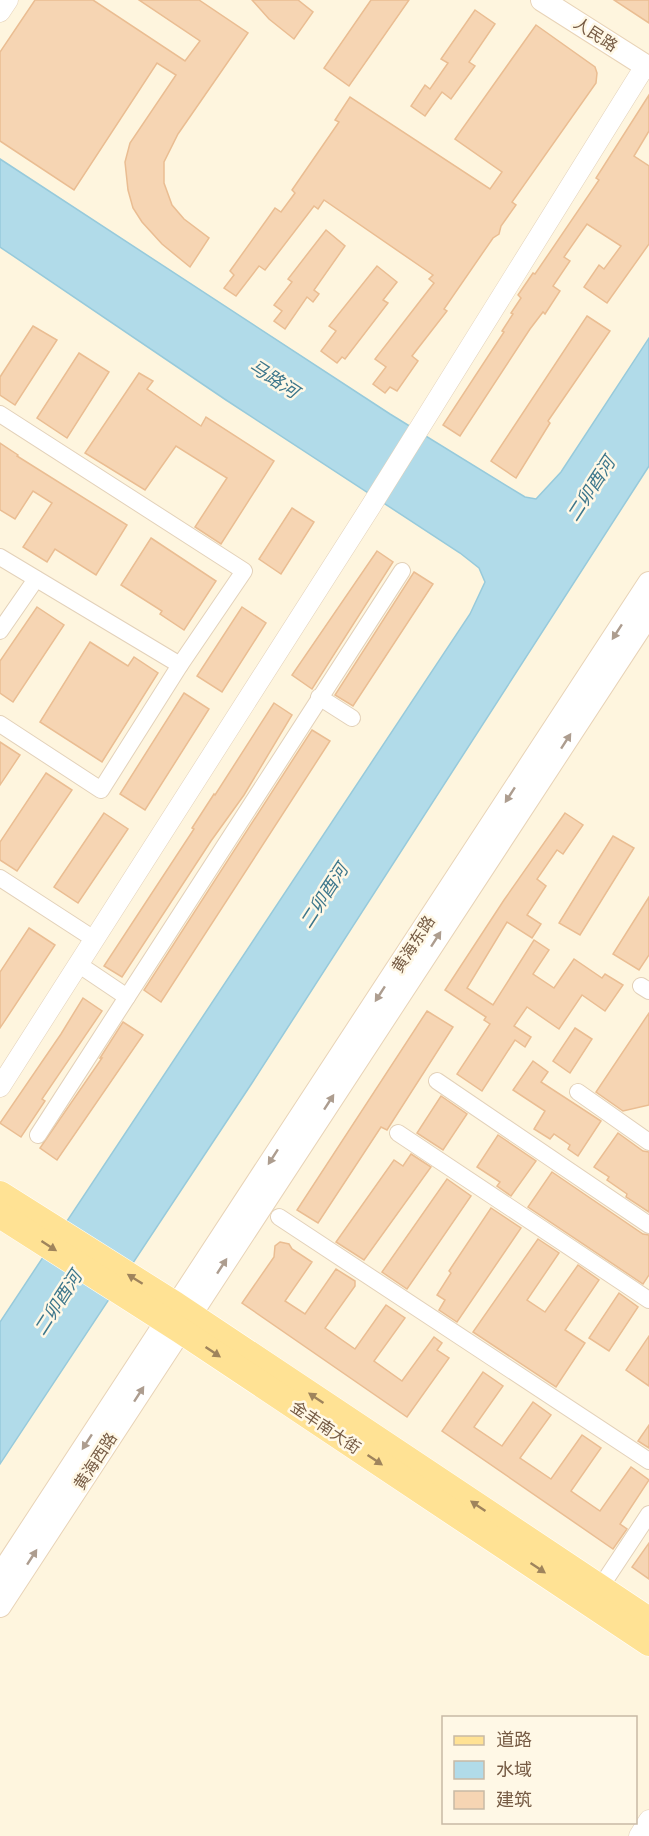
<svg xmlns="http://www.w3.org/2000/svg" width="649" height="1836" font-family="'Nunito Sans','Noto Sans SC',sans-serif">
<rect width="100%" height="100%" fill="#fef5de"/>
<polygon fill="#b1dbe9" stroke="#97cadb" stroke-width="1.5" points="0,159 390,414 525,497 536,499 561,472 649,338 649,466 252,1083 0,1464 0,1322 470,614 485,582 479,568 460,553 226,400 0,247"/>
<g fill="#f6d5b3" stroke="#eabd92" stroke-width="1.5">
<polygon points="35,0 93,0 185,61 200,41 139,0 199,0 248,33 178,134 164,162 164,183 172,205 184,219 209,238 190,267 162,244 142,222 133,208 128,190 125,162 130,143 176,75 157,63 74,190 0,141 0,52"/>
<polygon points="252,0 298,0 313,12 294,39 269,19"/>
<polygon points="371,0 409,0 349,86 324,68"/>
<polygon points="614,0 649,0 649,23"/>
<polygon points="475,10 495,24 469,62 475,66 451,99 442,92 425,116 411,106 425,85 430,89 448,63 441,59"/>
<polygon points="536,25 595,67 597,73 596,83 512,202 516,205 501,226 499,234 493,238 444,309 447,311 412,356 418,361 397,391 390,387 385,393 373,384 386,367 375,359 434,283 429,279 433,275 324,200 318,209 314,206 265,270 259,266 236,296 224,288 234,275 230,271 268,218 275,208 281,212 295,193 292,190 339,122 335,120 350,97 490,189 502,172 455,139"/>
<polygon points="649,95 649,131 634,156 649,166 649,244 607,303 584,287 599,265 604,269 621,246 587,224 564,257 570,261 553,286 560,291 545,314 543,312 530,329 460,436 443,425 504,332 502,331 513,314 511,313 521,298 518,295 533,273 535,274 599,180 596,178"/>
<polygon points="326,230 345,246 314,290 319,294 313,302 307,297 285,329 274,321 282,311 274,305 292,282 288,279"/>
<polygon points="377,266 397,282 383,300 388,303 345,359 342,357 337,363 321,351 336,331 329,326"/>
<polygon points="587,316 610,331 548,421 550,423 516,478 491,461"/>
<polygon points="33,326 57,340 15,405 0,395 0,377"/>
<polygon points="79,353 109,372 67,438 37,418"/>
<polygon points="139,373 153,381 147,389 201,426 206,417 274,461 221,544 195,527 227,478 176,446 145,490 85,453"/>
<polygon points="0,443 18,455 17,456 127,525 96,575 55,549 47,562 23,547 52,503 33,491 15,519 0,510"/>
<polygon points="292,508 314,522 281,574 259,559"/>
<polygon points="151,538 216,581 184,630 160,614 162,611 121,585"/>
<polygon points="377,551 393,562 312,689 292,675"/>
<polygon points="414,572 433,584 353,706 335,695"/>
<polygon points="37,607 64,625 13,702 0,693 0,661"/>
<polygon points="242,607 266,623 222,692 197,676"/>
<polygon points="90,642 128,666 134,657 158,673 102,762 40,722"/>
<polygon points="184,693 209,709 145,810 120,794"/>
<polygon points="274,703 292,715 244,795 211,841 122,977 104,966 194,829 192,828 214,794 215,795"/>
<polygon points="312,730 330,741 161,1002 144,990"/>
<polygon points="0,742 20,755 0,785"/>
<polygon points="46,773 72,790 17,871 0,860 0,842"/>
<polygon points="104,813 128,829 78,903 54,887"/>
<polygon points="565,813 583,825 563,854 557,850 537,879 546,886 527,915 541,924 532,938 507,922 467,988 493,1005 534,940 549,950 533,974 554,988 574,959 602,978 605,974 623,985 605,1011 582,995 559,1029 527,1007 514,1026 531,1037 525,1047 515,1040 482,1091 457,1074 490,1024 484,1020 486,1017 445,990 504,900"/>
<polygon points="613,836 634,848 580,935 559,923"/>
<polygon points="649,897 649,955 639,970 613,954"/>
<polygon points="29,928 55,945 0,1028 0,972"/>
<polygon points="83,998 102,1011 42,1099 45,1101 21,1137 0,1123 61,1034"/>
<polygon points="427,1011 453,1027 387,1130 381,1127 318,1223 297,1210"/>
<polygon points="649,1013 649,1105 623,1111 596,1092"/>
<polygon points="123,1022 143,1035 57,1160 40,1148 102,1058 100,1058"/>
<polygon points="575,1028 592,1039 570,1073 553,1061"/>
<polygon points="533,1061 548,1072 541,1082 601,1121 578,1156 568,1149 570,1145 554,1134 550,1139 534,1129 545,1111 513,1090"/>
<polygon points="441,1096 467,1114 443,1150 417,1133"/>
<polygon points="618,1133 643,1151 649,1152 649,1212 626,1197 627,1194 607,1180 609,1177 594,1167"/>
<polygon points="498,1135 536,1161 511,1196 497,1186 500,1182 477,1167"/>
<polygon points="411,1154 431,1167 364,1260 336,1242 394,1160 403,1166"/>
<polygon points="552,1172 643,1234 649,1235 649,1275 643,1284 528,1207"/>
<polygon points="447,1179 471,1196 407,1289 382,1272"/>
<polygon points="491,1208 521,1228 457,1322 439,1310 445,1300 437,1295 451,1273 449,1271"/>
<polygon points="538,1239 559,1253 527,1300 545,1312 578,1265 599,1280 565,1330 585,1343 556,1387 473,1332"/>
<polygon points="280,1242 289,1244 292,1249 312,1262 285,1301 305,1314 336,1269 355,1281 355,1286 325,1328 355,1349 386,1305 405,1318 374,1361 402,1381 434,1337 442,1343 437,1350 449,1358 407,1417 242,1303 274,1257 275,1246"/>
<polygon points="619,1293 638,1307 609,1351 589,1338"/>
<polygon points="649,1336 649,1386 626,1370"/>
<polygon points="483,1372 503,1386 474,1427 502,1446 533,1402 551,1415 520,1458 551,1479 582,1435 601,1448 571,1491 600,1511 631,1467 649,1480 620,1524 627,1529 613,1549 442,1431"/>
<polygon points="649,1425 649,1448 638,1441"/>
<polygon points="649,1543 649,1579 632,1567"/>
</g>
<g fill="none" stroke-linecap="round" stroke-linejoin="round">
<defs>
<g id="minor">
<polyline points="0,414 244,571 180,665 101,790 0,724"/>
<polyline points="0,557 180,665"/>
<polyline points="0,631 36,579"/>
<polyline points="319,697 352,718"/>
<polyline points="0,878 94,939"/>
<polyline points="78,964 127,997"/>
<polyline points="641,986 649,991"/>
<polyline points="437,1081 649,1225"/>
<polyline points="578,1092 649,1142"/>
<polyline points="398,1133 649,1300"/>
<polyline points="38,1135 402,571"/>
<polyline points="279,1217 649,1461"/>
<polyline points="600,1588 649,1514"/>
</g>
<g id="tertiary">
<polyline points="0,12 8,0"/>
<polyline points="0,1087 371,506 645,66"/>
<polyline points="639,1836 649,1820"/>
</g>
<g id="secondary">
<polyline points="542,0 649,68"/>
<polyline points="0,1576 649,583"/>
<polyline points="0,1606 649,614"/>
</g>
<g id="primary">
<polyline points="0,1194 176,1305 649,1620"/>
<polyline points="0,1215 180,1330 649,1643"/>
</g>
</defs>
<use href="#minor" stroke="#e3d1b9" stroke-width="18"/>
<use href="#tertiary" stroke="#e3d1b9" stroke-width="21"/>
<use href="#secondary" stroke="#e8d3b7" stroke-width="24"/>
<use href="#primary" stroke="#fff" stroke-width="27"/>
<use href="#minor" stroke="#fff" stroke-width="16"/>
<use href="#tertiary" stroke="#fff" stroke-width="20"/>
<use href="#secondary" stroke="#fff" stroke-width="22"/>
<use href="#primary" stroke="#ffe294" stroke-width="26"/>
</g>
<defs><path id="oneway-solid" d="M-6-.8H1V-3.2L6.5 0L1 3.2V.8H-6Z" transform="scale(1.5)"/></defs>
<g fill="#ad9d8f">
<use href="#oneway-solid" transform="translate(617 632) rotate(123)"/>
<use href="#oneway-solid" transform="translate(566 741) rotate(-57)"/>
<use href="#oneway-solid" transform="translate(510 795) rotate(123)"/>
<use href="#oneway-solid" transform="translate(436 939) rotate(-57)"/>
<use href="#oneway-solid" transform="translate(380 994) rotate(123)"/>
<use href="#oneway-solid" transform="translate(329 1102) rotate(-57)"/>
<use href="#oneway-solid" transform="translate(273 1157) rotate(123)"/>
<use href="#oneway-solid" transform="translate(222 1266) rotate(-57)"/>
<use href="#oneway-solid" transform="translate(139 1394) rotate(-57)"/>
<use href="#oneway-solid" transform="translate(87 1442) rotate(123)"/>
<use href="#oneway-solid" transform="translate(32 1557) rotate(-57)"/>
</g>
<g fill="#9f845c">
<use href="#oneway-solid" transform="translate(49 1246) rotate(33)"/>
<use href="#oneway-solid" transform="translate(135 1279) rotate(-148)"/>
<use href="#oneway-solid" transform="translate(213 1352) rotate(34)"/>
<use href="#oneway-solid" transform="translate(316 1398) rotate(-146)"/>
<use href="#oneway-solid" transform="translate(375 1460) rotate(34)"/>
<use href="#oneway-solid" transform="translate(478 1506) rotate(-146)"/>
<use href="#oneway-solid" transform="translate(538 1568) rotate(34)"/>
</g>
<g text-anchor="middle" stroke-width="5" stroke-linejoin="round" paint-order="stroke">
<g font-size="16" fill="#765b44" stroke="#fff8e6">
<text transform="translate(596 34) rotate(33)" y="6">人民路</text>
<text transform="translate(413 944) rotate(-57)" y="6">黄海东路</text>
<text transform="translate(326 1427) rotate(34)" y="6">金丰南大街</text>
<text transform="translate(95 1461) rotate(-57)" y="6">黄海西路</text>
</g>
<g font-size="18" font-style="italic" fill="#3c768b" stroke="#fff8e6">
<text transform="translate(274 379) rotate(33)" y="6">马路河</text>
<text transform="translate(591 489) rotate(-57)" y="6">二卯酉河</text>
<text transform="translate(324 896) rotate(-57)" y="6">二卯酉河</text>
<text transform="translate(58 1303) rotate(-57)" y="6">二卯酉河</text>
</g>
</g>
<rect x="442" y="1716" width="195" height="108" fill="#fff8e6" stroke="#c8b9a5" stroke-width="1.5"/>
<rect x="454" y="1736" width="30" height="9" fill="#ffe294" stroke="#c8b9a5" stroke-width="1.5"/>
<text x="496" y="1746" font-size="18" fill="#765b44">道路</text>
<rect x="454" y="1761" width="30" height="18" fill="#b1dbe9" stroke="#c8b9a5" stroke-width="1.5"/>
<text x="496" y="1776" font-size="18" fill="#765b44">水域</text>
<rect x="454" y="1791" width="30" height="18" fill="#f6d5b3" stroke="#c8b9a5" stroke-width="1.5"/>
<text x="496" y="1806" font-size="18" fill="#765b44">建筑</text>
</svg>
